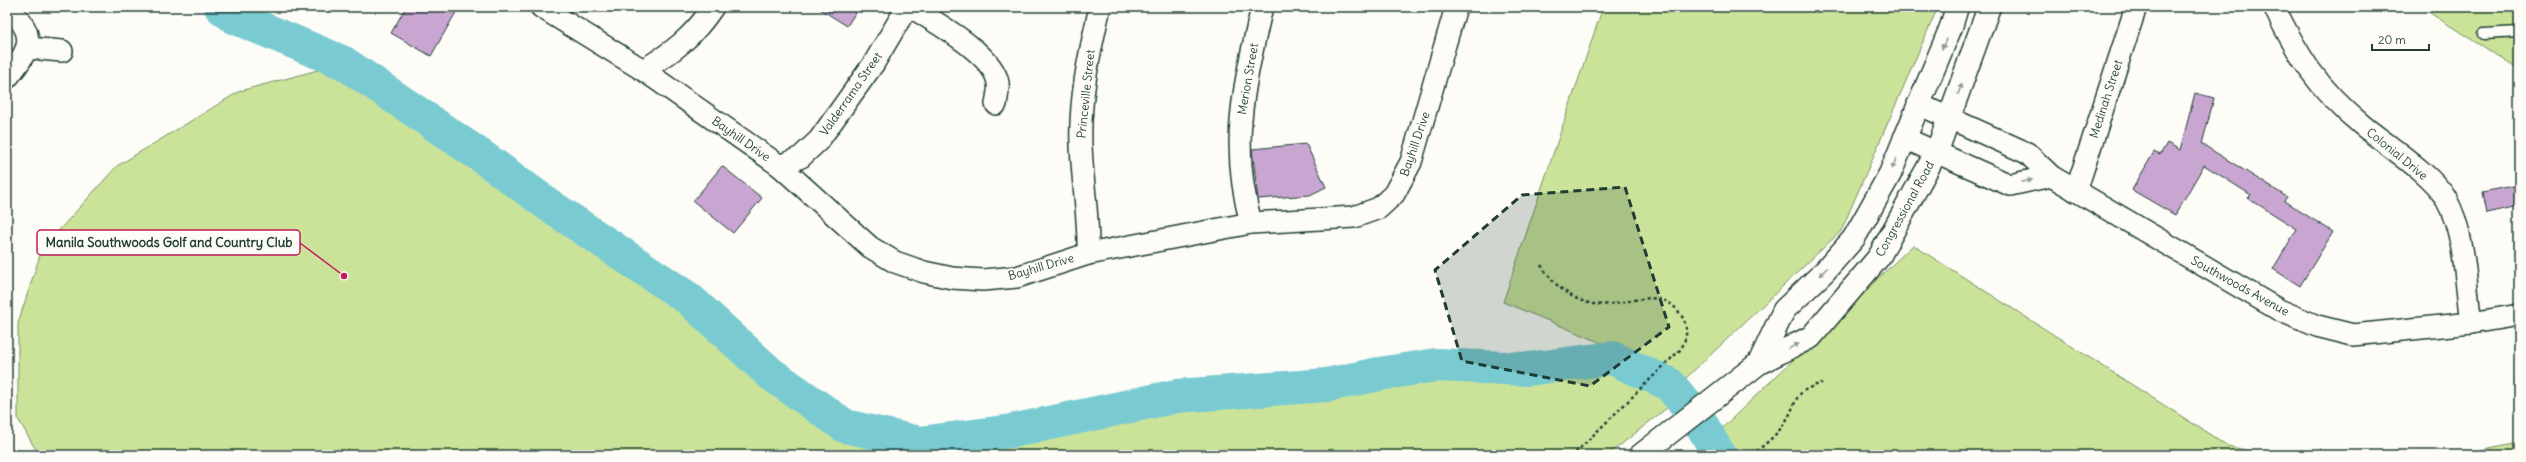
<svg xmlns="http://www.w3.org/2000/svg" width="2526" height="462" font-family="Delius,sans-serif">
<rect width="100%" height="100%" fill="#fdfcf7"/>
<filter id="ink" filterUnits="userSpaceOnUse"><feTurbulence type="fractalNoise" baseFrequency=".025" numOctaves="2"/><feDisplacementMap in="SourceGraphic" scale="8" xChannelSelector="R" yChannelSelector="G"/><feConvolveMatrix kernelMatrix="1 2 1 2 8 2 1 2 1" color-interpolation-filters="sRGB"/></filter>
<g filter="url(#ink)">
<g fill="#cbe399" stroke="#759066">
<polygon points="1603,7 1938,7 1841,231 1686,378 1503,302"/>
<polygon points="2426,7 2519,7 2519,70 2430,13"/>
<polygon points="344,63 484,158 553,208 689,299 771,374 845,426 920,443 1012,431 1177,396 1327,385 1379,374 1436,365 1528,369 1612,358 1669,377 1678,399 1608,455 39,455 18,419 18,323 42,249 117,166 240,91"/>
<polygon points="1913,245 2228,446 2267,455 1690,455 1717,433"/>
<polygon points="2519,442 2519,455 2454,455"/>
</g>
<g fill="none" stroke-linecap="round" stroke-linejoin="round">
<polyline stroke="#79cbd1" stroke-width="34" points="221,7 234,17 344,63 484,158 553,208 689,299 771,374 845,426 920,443 1012,431 1177,396 1327,385 1379,374 1436,365 1528,369 1612,358 1669,384 1699,420 1719,455"/>
</g>
<g fill="#c8a6d1" stroke="#1f3d34">
<polygon points="406,7 459,7 431,56 391,33"/>
<polygon points="817,7 859,7 847,26"/>
<polygon points="2195,93 2214,98 2202,144 2287,197 2284,201 2333,232 2300,286 2273,269 2297,229 2248,198 2251,195 2204,165 2175,215 2132,190 2154,152 2160,155 2167,143 2180,150"/>
<polygon points="1306,144 1326,187 1310,195 1258,199 1252,149"/>
<polygon points="722,166 762,198 733,233 693,201"/>
<polygon points="2519,185 2519,206 2486,213 2482,192"/>
</g>
<g fill="none" stroke-linecap="round" stroke-linejoin="round">
<defs>
<polyline id="lane" points="2484,34 2519,32"/>
<g id="street">
<path d="M7,7C38,34 31,49 7,78"/>
<polyline points="541,7 643,70 780,166 870,247 895,262 924,272 952,278 983,280 1017,277 1088,254 1251,223 1354,217 1379,208 1394,194 1411,162 1456,7"/>
<path d="M911,7C934,22 994,54 998,83C999,89 997,98 996,104"/>
<path d="M2274,7C2299,57 2317,88 2362,125C2385,144 2432,174 2446,199C2466,235 2465,283 2471,323"/>
<polyline points="28,48 62,51"/>
<path d="M643,70C673,52 693,37 713,7"/>
<polyline points="1918,104 2027,153 2051,176 2279,310 2317,326 2353,335 2471,323 2519,315"/>
<polyline points="1904,138 2010,185 2051,176"/>
<polyline points="780,166 801,157 819,140 874,63 907,7"/>
<polyline points="2076,191 2136,7"/>
<path d="M1251,223C1229,143 1244,86 1262,7"/>
<path d="M1088,254C1089,216 1082,181 1081,144C1079,98 1090,51 1100,7"/>
</g>
<g id="secondary">
<polyline points="1759,363 1784,310 1824,272 1854,238 1890,174 1951,27 1957,7"/>
<polyline points="1641,455 1759,363 1811,337 1879,257 1937,151 1989,7"/>
</g>
</defs>
<use href="#lane" stroke="#1f3d34" stroke-width="13"/>
<use href="#street" stroke="#1f3d34" stroke-width="24"/>
<use href="#secondary" stroke="#1f3d34" stroke-width="25"/>
<g stroke="#1f3d34" stroke-width="2.5" stroke-dasharray="3 3" stroke-linecap="butt">
<path d="M1541,265C1553,284 1570,300 1594,304C1624,309 1660,282 1681,315C1689,328 1687,337 1681,349L1573,455"/>
<path d="M1752,455C1763,446 1776,436 1784,424C1800,400 1790,393 1822,383"/>
</g>
<use href="#lane" stroke="#fdfcf7" stroke-width="10"/>
<use href="#street" stroke="#fdfcf7" stroke-width="21"/>
<use href="#secondary" stroke="#fdfcf7" stroke-width="22"/>
</g>
<defs><path id="oneway-solid" d="M-6-.8H1V-3.2L6.5 0L1 3.2V.8H-6Z"/></defs>
<g fill="#8e9c96">
<use href="#oneway-solid" transform="translate(1944 44) rotate(113)"/>
<use href="#oneway-solid" transform="translate(1960 89) rotate(-69)"/>
<use href="#oneway-solid" transform="translate(1894 164) rotate(113)"/>
<use href="#oneway-solid" transform="translate(2027 181) rotate(-12)"/>
<use href="#oneway-solid" transform="translate(1823 272) rotate(134)"/>
<use href="#oneway-solid" transform="translate(1794 346) rotate(-26)"/>
</g>
</g>
<path fill="#1f3d34" fill-opacity="0.2" stroke="#1f3d34" stroke-width="3" stroke-dasharray="8 5" stroke-linejoin="round" d="M1625,187L1669,327L1590,386L1462,361L1435,270L1522,195Z"/>
<g text-anchor="middle" stroke-width="4" stroke-linejoin="round" paint-order="stroke">
<g font-size="12" fill="#1f3d34" stroke="#fdfcf7">
<text transform="translate(1248 79) rotate(-80)" y="4">Merion Street</text>
<text transform="translate(851 94) rotate(-55)" y="4">Valderrama Street</text>
<text transform="translate(1086 94) rotate(-84)" y="4">Princeville Street</text>
<text transform="translate(2106 99) rotate(-72)" y="4">Medinah Street</text>
<text transform="translate(741 139) rotate(35)" y="4">Bayhill Drive</text>
<text transform="translate(1415 144) rotate(-71)" y="4">Bayhill Drive</text>
<text transform="translate(2397 154) rotate(39)" y="4">Colonial Drive</text>
<text transform="translate(1905 209) rotate(-61)" y="4">Congressional Road</text>
<text transform="translate(1041 267) rotate(-16)" y="4">Bayhill Drive</text>
<text transform="translate(2240 286) rotate(29)" y="4">Southwoods Avenue</text>
</g>
</g>
<path fill="none" stroke="#c2185b" stroke-width="1.5" d="M344 276L300 243"/>
<circle fill="#c2185b" stroke="#fdfcf7" stroke-width="1.5" cx="344" cy="276" r="4"/>
<rect fill="#fdfcf7" stroke="#c2185b" stroke-width="1.5" x="37" y="230" width="263" height="25" rx="4"/>
<g font-size="13" text-anchor="middle" font-weight="bold" fill="#1f3d34">
<text x="169" y="247">Manila Southwoods Golf and Country Club</text>
</g>
<rect width="2526" height="462" fill="none" stroke="#fdfcf7" stroke-width="24"/>
<rect x="12" y="12" width="2502" height="438" fill="none" stroke="#1f3d34" stroke-width="1.5" filter="url(#ink)"/>
<path d="M2372 44v6h57v-6" fill="none" stroke="#1f3d34" stroke-width="2"/>
<text x="2378" y="44" font-size="12" fill="#1f3d34" stroke="#fdfcf7" stroke-width="3" paint-order="stroke">20 m</text>
</svg>
